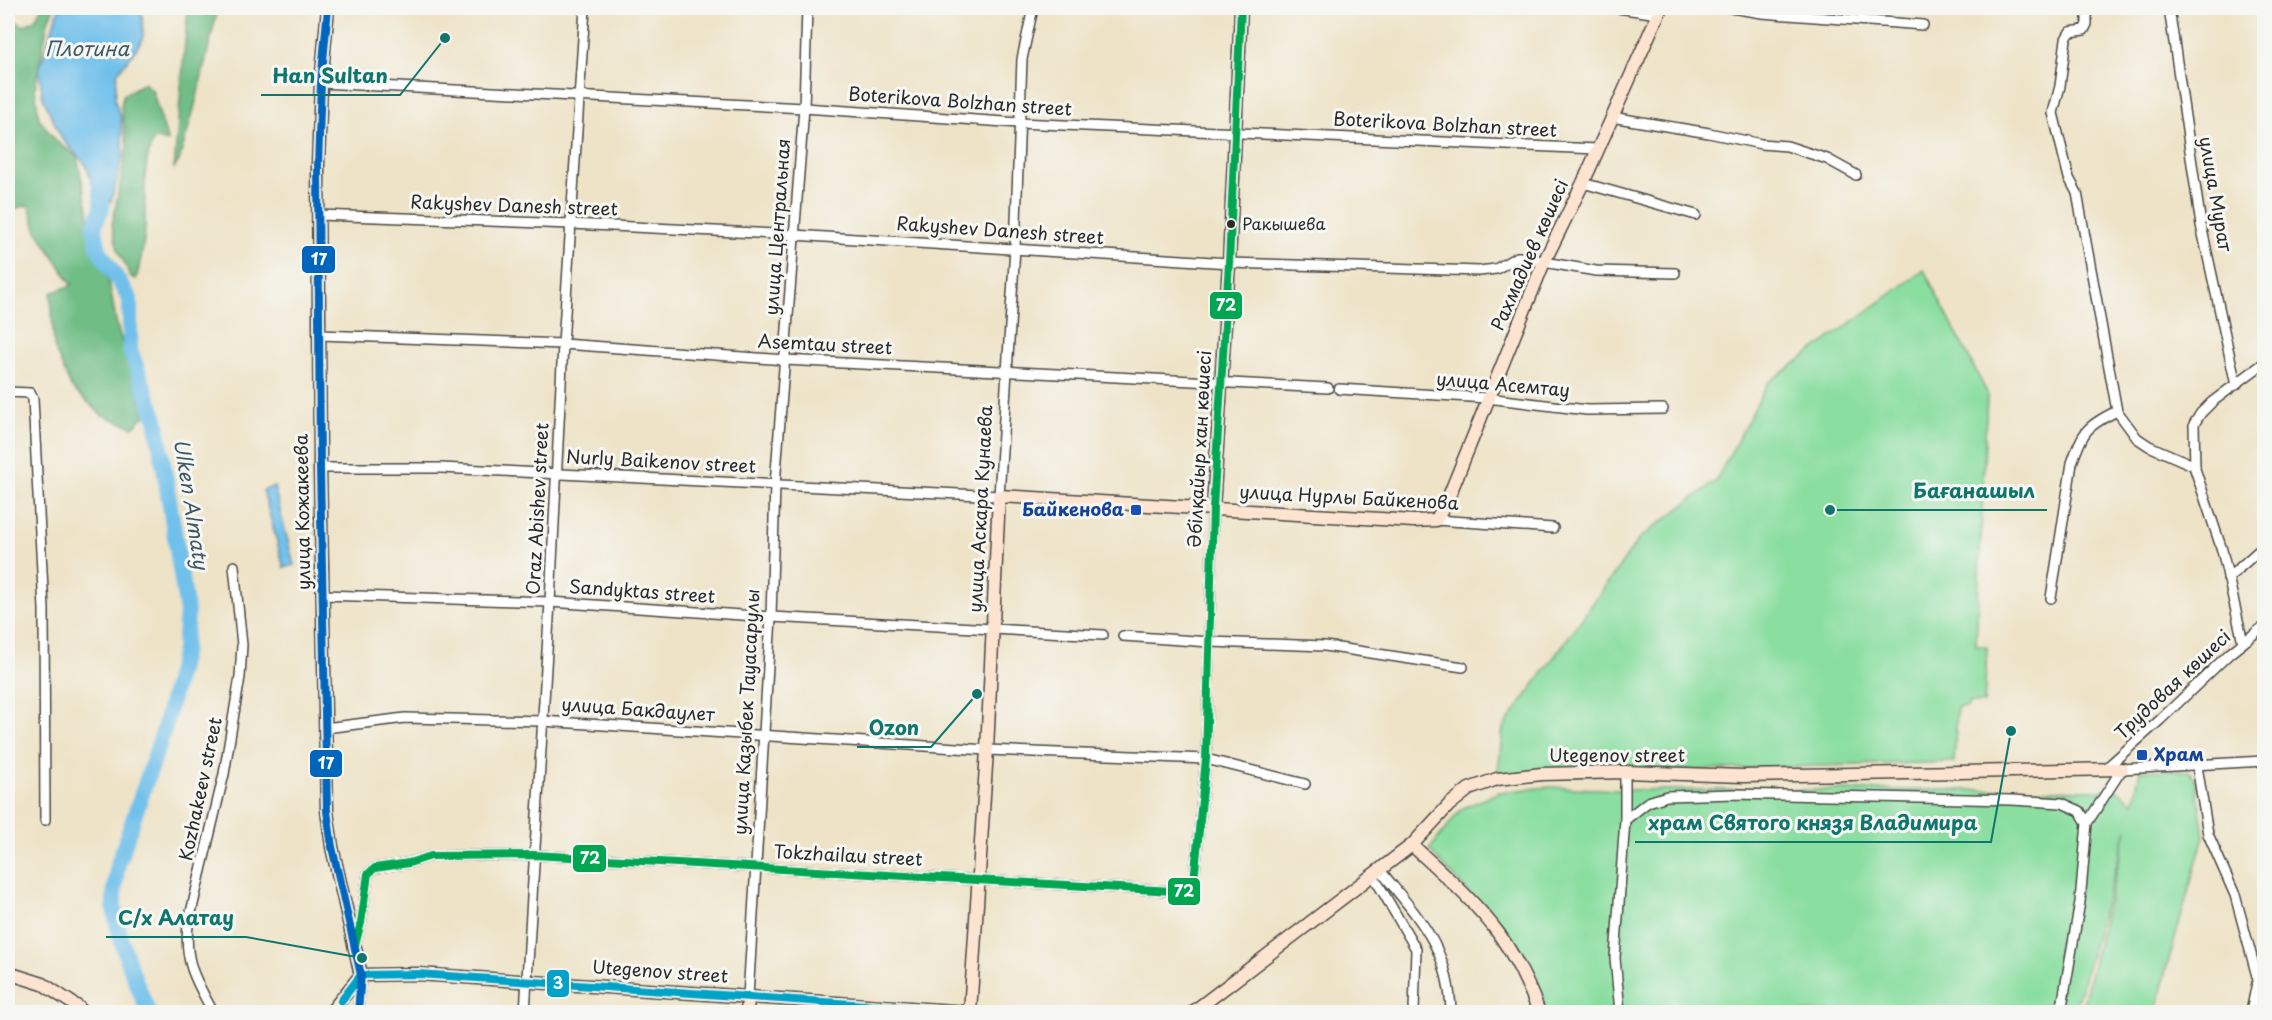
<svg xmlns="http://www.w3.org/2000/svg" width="2272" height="1020" font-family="'Playpen Sans',sans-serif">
<rect width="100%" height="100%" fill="#f6f6f2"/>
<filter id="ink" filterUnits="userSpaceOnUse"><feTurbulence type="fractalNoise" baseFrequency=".0167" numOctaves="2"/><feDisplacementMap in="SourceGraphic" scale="12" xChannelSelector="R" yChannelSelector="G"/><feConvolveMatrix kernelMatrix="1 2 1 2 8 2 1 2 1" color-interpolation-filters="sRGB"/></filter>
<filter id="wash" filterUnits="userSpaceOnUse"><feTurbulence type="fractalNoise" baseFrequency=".008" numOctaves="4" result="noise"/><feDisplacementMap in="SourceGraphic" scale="24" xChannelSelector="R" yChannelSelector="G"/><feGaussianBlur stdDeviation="1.35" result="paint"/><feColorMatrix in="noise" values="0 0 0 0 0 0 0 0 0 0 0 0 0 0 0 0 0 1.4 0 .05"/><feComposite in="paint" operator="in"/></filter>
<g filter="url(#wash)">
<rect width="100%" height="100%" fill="#eee3c7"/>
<g fill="#8adea0" stroke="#5a8466" stroke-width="1.5">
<polygon points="1924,270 1987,393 1976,645 1987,647 1984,703 1968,702 1968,707 1957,707 1954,762 1625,772 1497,779 1503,728 1640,538 1715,482 1768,383"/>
<polygon points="2140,770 2189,771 2196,782 2204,836 2164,977 2157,1012 2081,1012 2127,829 2074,1012 1542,1012 1525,954 1429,850 1461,809 1499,792 1549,787 1621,790 2117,790 2134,802"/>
</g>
<g fill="#6fbd86" stroke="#4d7458" stroke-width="1.5">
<polygon points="41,8 54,8 48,21 35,88 39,119 56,141 77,157 88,209 91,246 96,251 109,282 117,326 145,415 133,427 102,415 71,387 54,347 51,293 72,285 36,229 29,205 8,210 8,20 13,20 24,26 35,20"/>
<polygon points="188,8 218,8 195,105 179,161 174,168"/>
<path d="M144,83L152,90L168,142L157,139L153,140C142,167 145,195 145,223C145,242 141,261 136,279L131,277L118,250L112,225L127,147L121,107L123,95Z"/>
</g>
<g fill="#70c0eb" stroke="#4e768b" stroke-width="1.5">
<polygon points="59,8 142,8 143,38 133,54 117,73 115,101 121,119 123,155 111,202 96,197 86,165 62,139 43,98 39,70"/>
<polygon points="274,487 294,565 284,568 263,490"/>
</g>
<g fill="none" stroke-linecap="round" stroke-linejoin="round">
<path stroke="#70c0eb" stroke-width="16" d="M99,178L102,208L94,226L99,250L130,299V350L156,419L187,612L184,650L164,729L118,864C116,878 113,892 114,906C118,942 135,978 148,1012"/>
</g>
</g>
<g filter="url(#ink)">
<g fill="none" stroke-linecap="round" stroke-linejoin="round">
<defs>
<g id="street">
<polyline points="1618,8 1658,14"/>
<polyline points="1731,8 1762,13 1923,25"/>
<polyline points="2087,8 2087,24 2084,30 2070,32 2066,39 2060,86 2053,113 2069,178 2077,193 2117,411 2137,438 2149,446 2195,466"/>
<polyline points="2169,8 2201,225 2236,385"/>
<polyline points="321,83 804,108 1019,123 1597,149"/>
<polyline points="1611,117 1709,133 1761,144 1787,146 1827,159 1856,175"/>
<polyline points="1583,183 1696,215"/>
<polyline points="318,215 571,224 794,235 1229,263 1479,271 1496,269 1517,257 1528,257 1544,262 1596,271 1675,273"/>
<polyline points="320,335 563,344 785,360 1328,388"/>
<polyline points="1339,389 1487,398 1587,410 1663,409"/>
<polyline points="8,392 30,393 33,399 44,609 45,820"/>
<polyline points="320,468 441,468 999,496 1015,248 1022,59 1033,8"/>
<polyline points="1436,520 1553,528"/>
<polyline points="2228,578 2264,546"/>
<polyline points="323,595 550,602 771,617 1103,635"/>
<path d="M2051,598L2072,463C2083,431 2086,426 2117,411"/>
<polyline points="1123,636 1210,642 1325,646 1463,667"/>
<polyline points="2243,642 2222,550 2195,469 2194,424 2201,413 2212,402 2264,363"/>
<polyline points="325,728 405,718 542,721 987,750 1206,759 1305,784"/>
<polyline points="2197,766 2208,834 2235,895 2264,1002"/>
<polyline points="2104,770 2160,720 2229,654 2264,626"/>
<polyline points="1625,820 1648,802 1667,796 1735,794 2012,800 2062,803 2080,811 2087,823"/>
<path d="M1380,870C1419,919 1449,947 1451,1012"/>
<polyline points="1373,875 1416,949 1414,1012"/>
<polyline points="355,945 361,923 368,874 375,868 409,863 431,856 534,855 1191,892 1194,881 1206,759 1213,508"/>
<polyline points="748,997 771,617 775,485 804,108 807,8"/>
<path d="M213,1012C196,981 184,962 188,925L224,774L240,677L242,645L234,566"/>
<polyline points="358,1012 361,976"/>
<polyline points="525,1012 550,602 563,344 585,8"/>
<polyline points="1620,1012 1615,958 1625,820 1625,772"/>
<polyline points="2061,1012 2080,902 2087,823 2122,769 2264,761"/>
<polyline points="2251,1012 2257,983"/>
</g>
<g id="secondary">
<polyline points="328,8 321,83 318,165 320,468 327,811 332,847 361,975"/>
<polyline points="1213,508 1229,263 1241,8"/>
<path d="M1412,845C1442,873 1475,901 1499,934C1516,958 1529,985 1539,1012"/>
<polyline points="8,973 43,984 78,1007 83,1012"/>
<polyline points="331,1012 361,975 418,974 967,1012"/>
<polyline points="747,1012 748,997"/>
<polyline points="970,1012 987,750 999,496 1414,521 1436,520 1447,501 1544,262 1583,183 1661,8"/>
<polyline points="1193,1012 1412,845 1449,805 1469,789 1497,779 1542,774 1625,772 1743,776 2122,769"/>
</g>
</defs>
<use href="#street" stroke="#484742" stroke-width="12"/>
<use href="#secondary" stroke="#484742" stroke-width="15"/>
<use href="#street" stroke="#fff" stroke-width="9"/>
<use href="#secondary" stroke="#fde4d1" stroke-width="12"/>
<defs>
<polyline id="bus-1" points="355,945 361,923 368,874 375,868 409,863 431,856 534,855 1191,892 1194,881 1206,759 1213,508 1229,263 1241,8"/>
<polyline id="bus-2" points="341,1001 361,975 418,974 967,1012"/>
<polyline id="bus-3" points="328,8 321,83 318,165 320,468 327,811 332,847 361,975 358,1012"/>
</defs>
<use href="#bus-1" stroke="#f6f6f2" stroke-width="12"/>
<use href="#bus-2" stroke="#f6f6f2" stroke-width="12"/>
<use href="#bus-3" stroke="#f6f6f2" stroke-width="12"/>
<use href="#bus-1" stroke="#00a651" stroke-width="8"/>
<use href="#bus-2" stroke="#02a3c6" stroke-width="8"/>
<use href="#bus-3" stroke="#0065bd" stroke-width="8"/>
</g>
</g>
<circle fill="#2b2b2b" stroke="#f6f6f2" stroke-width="2" cx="1231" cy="224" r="5"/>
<g fill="#1a4fb4" stroke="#f6f6f2" stroke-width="2">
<rect x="1130" y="504" width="12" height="12" rx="3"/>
<rect x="2136" y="749" width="12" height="12" rx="3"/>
</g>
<g text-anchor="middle" stroke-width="6" stroke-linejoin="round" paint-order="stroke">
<g font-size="16" fill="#2b2b2b" stroke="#f6f6f2" text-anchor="start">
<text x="1242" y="230">Ракышева</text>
</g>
<g font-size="18" fill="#2b2b2b" stroke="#f6f6f2">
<text transform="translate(960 102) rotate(4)" y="6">Boterikova Bolzhan street</text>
<text transform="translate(1445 125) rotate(3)" y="6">Boterikova Bolzhan street</text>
<text transform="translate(2215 194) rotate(80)" y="6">улица Мурат</text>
<text transform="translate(514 206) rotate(2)" y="6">Rakyshev Danesh street</text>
<text transform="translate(778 227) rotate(-86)" y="6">улица Центральная</text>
<text transform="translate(1000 231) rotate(4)" y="6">Rakyshev Danesh street</text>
<text transform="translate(1530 255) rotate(-66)" y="6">Рахмадиев көшесі</text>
<text transform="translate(825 345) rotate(3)" y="6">Asemtau street</text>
<text transform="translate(1503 385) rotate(5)" y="6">улица Асемтау</text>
<text transform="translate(1200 449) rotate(-87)" y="6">Әбілқайыр хан көшесі</text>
<text transform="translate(661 462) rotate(3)" y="6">Nurly Baikenov street</text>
<text transform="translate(1349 498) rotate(3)" y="6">улица Нурлы Байкенова</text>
<text transform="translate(538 509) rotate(-87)" y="6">Oraz Abishev street</text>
<text transform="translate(981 509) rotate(-87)" y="6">улица Аскара Кунаева</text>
<text transform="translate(303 512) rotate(-91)" y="6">улица Кожакеева</text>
<text transform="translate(642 592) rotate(4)" y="6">Sandyktas street</text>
<text transform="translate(2173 685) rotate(-43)" y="6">Трудовая көшесі</text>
<text transform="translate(638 710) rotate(4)" y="6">улица Бакдаулет</text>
<text transform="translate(747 712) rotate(-87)" y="6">улица Казыбек Тауасарулы</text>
<text x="1617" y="762">Utegenov street</text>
<text transform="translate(201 789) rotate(-78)" y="6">Kozhakeev street</text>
<text transform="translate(848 856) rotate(3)" y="6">Tokzhailau street</text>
<text transform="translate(660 972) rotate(4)" y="6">Utegenov street</text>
</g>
<g font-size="18" font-weight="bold" fill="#164399" stroke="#f6f6f2" text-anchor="end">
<text x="1124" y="516">Байкенова</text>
<text x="2154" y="761" text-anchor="start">Храм</text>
</g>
<g font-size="20" font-style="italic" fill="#405865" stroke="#f6f6f2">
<text x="87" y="56">Плотина</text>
<text transform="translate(191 504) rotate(81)" y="7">Ulken Almaty</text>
</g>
</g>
<path fill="none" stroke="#0f766e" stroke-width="2" d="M445 38L400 95H261M1830 510L1901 510H2047M977 694L931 747H857M2011 731L1991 842H1635M362 958L246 937H106"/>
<g fill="#0f766e" stroke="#f6f6f2" stroke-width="2">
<circle cx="445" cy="38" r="6"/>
<circle cx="1830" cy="510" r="6"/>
<circle cx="977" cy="694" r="6"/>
<circle cx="2011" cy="731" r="6"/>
<circle cx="362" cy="958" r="6"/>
</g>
<g font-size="20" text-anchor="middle" font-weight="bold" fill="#0f766e" stroke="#f6f6f2" stroke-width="6" stroke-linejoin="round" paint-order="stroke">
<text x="330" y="83">Han Sultan</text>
<text x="1974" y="498">Бағанашыл</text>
<text x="894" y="735">Ozon</text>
<text x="1813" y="830">храм Святого князя Владимира</text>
<text x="176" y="925">С/х Алатау</text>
</g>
<g stroke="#f6f6f2" stroke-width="2">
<rect x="301" y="245" width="35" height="29" rx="6" fill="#0065bd"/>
<rect x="1209" y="291" width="34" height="29" rx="6" fill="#00a651"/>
<rect x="309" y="749" width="34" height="29" rx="6" fill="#0065bd"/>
<rect x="572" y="844" width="35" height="29" rx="6" fill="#00a651"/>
<rect x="1167" y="877" width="34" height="29" rx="6" fill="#00a651"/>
<rect x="546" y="969" width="24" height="29" rx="6" fill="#02a3c6"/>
</g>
<g font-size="16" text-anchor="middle" font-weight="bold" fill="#fff">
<text x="319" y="265">17</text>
<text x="1226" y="311">72</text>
<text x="326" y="769">17</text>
<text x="590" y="864">72</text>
<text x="1184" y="897">72</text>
<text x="558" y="989">3</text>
</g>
<rect width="2272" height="1020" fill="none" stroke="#f6f6f2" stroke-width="30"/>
</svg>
